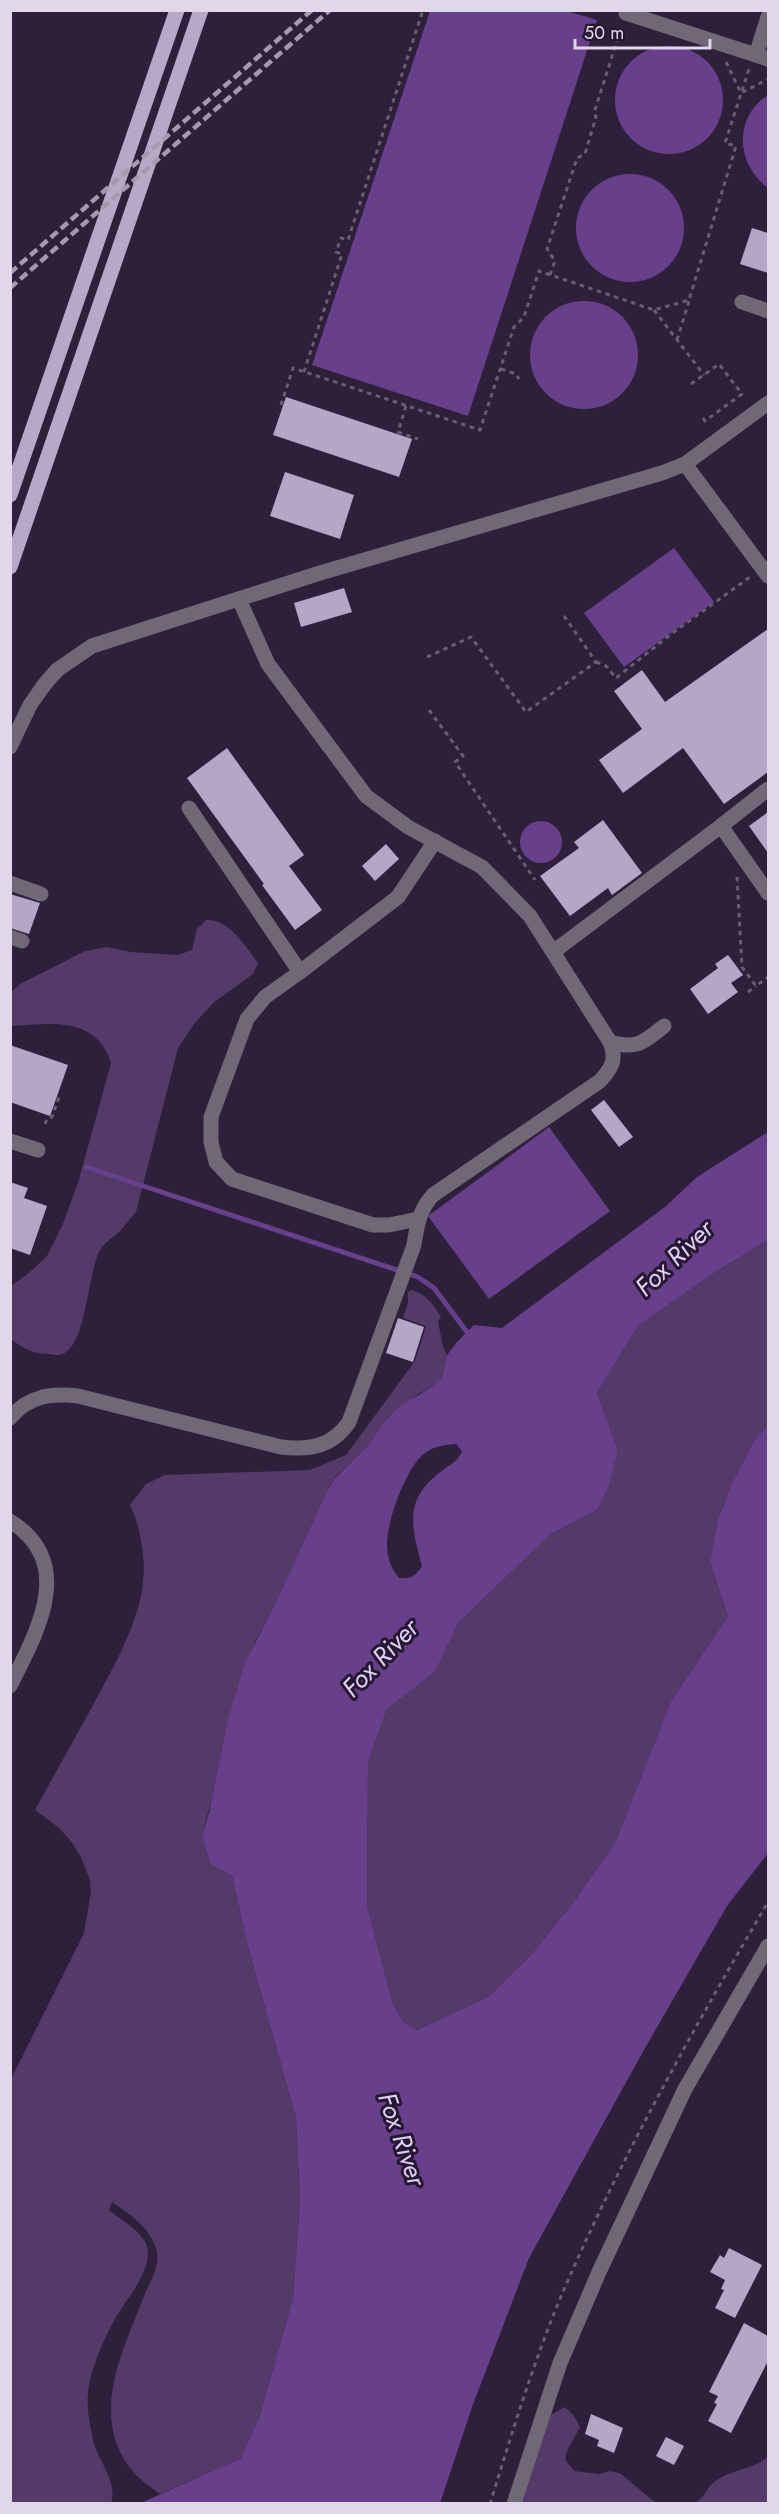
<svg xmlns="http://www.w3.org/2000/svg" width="779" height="2514" font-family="Jost,sans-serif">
<rect width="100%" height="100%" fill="#2e203a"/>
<g fill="#533a69">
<path d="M206,920C229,918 246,947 258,963L253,974L213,1003L194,1024L178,1048L136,1212C131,1218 126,1224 121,1230C114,1237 103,1243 99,1252C88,1275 86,1339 66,1352C62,1356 54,1355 48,1354C34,1354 22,1348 11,1339V1286L30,1272L47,1256L62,1226L78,1183L111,1063C96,1015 49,1024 11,1026V992L20,984L85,951L107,947L130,952L178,955L192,950L197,929Z"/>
<polygon points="768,1240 768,1425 754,1441 732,1483 717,1522 710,1562 728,1616 671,1701 615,1843 575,1900 530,1956 488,1997 417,2030 404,2023 393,2004 367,1906 368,1763 387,1709 435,1672 459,1622 551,1534 597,1510 618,1450 597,1393 638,1326 717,1271"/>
<path d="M412,1290C427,1295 433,1304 441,1317L438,1321L443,1347L447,1355L442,1377L430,1388L418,1394L381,1426L370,1443L334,1478L325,1495L276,1602L254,1644L202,1835L210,1864L232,1876L248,1947L296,2118L300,2199L293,2298L260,2415L241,2458L160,2494C152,2488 142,2481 135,2474C87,2420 122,2353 144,2296C149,2284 160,2267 157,2252C152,2229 130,2214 112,2202L109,2210C120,2219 136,2228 144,2240C159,2263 127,2298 116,2317C104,2339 90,2369 88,2394C86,2409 91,2429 94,2444C100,2463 118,2483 111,2503H11L10,2081L84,1933L91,1891L90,1880L81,1857L71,1841L58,1827L35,1810C54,1775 74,1740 93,1705C112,1670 140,1621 143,1582C146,1559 140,1525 130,1505L146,1484L165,1475L310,1470L346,1455L415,1361L426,1326L403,1318L408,1303V1292Z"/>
<polygon points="565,2407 574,2416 580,2427 567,2451 565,2460 574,2471 599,2474 611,2471 621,2474 656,2503 522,2504 551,2415"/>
<path d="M768,2457V2503H694C705,2499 707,2485 717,2480C733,2469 754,2469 768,2457Z"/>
</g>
<g fill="#683f8a" fill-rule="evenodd">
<polygon points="430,11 567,11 597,20 468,416 312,365"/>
<circle cx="669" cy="100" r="54"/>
<path d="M768,95V188C736,164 733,118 768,95Z"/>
<circle cx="630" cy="228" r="54"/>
<circle cx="584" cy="355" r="54"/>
<polygon points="674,548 714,602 624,667 584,613"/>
<circle cx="541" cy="842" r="21"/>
<polygon points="549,1127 610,1211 489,1299 428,1216"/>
<path d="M768,1132V1240L717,1271L638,1326L597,1393L618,1450L609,1485L597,1510L551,1534L459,1622L435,1672L387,1709L368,1763L367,1906L393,2004L404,2023L417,2030L488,1997L530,1956L575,1900L615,1843L671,1701L728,1616L710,1562L717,1522L732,1483L754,1441L768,1425V1853L727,1906L645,2048L529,2258L472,2407L440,2503H141L241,2458L260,2415L293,2298L300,2199L296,2118L248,1947L232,1876L210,1864L202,1835L209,1813L228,1720L245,1663L276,1602L325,1495L334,1479L370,1443L381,1426L399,1407L430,1388L442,1377L447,1355L457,1342L474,1325L502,1328L665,1207L697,1177ZM456,1444L462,1451C458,1462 449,1465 439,1473C403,1501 412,1528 422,1566C416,1576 411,1579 399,1578C391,1569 387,1557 387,1544C387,1521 406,1467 425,1453C434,1446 445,1445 456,1444Z"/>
</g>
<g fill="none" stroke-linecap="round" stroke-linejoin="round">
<polyline stroke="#683f8a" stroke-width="5" points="86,1167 418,1277 434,1288 467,1332"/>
</g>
<g fill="#b6a6c6">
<polygon points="752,228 768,233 768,273 740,264"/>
<polygon points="286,397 412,439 399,477 273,435"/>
<polygon points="285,472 354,495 340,539 270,516"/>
<polygon points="344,588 352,612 301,627 294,603"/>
<polygon points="768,629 768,772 724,804 683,748 623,793 599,760 642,729 614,691 642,670 665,702"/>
<polygon points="227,748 304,855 289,866 322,910 295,930 262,885 264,884 187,778"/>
<polygon points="768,812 768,853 749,826"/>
<polygon points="603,820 642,873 612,895 608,888 570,916 540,876 579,848 574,842"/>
<polygon points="386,844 399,859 375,881 362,866"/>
<polygon points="10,894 40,903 29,934 10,928"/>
<polygon points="728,955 743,975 731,983 738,992 708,1014 690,989 718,968 715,964"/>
<polygon points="10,1045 68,1065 50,1116 10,1102"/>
<polygon points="604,1100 633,1137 619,1147 591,1110"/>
<polygon points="10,1182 28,1188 24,1198 47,1206 30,1255 10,1248"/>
<polygon points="398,1318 424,1327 413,1362 386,1353"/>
<polygon points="729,2248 762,2265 735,2318 715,2308 724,2290 721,2289 725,2280 710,2272 720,2255 724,2258"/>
<polygon points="744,2323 768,2336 768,2361 731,2433 708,2421 717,2404 714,2403 718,2396 709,2392"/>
<polygon points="591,2414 623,2428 614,2453 597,2446 599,2440 585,2434"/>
<polygon points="666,2437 684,2446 674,2465 656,2456"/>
</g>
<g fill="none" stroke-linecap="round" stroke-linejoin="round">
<g stroke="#695d74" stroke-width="3" stroke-dasharray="4.5 4.5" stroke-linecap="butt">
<polyline points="581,10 586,10"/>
<polyline points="726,62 741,93 768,79"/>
<polyline points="550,275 555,261 547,249 577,158 585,154 596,117 594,113 621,28"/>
<polyline points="654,310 704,375"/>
<polyline points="677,340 689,301"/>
<polyline points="501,369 516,374 519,379"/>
<polyline points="304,372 342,254 336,252 341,238 348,240 423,10"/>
<polyline points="691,384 719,364 742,394 705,421 702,417"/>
<polyline points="281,405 293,368 480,430 514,327 524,317 539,271 654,310 689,300 736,146 725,143 749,69"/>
<polyline points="406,406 398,432 418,439"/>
<polyline points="427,657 471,637 526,712 596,662 562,613"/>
<polyline points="596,662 606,666 616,678 670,635 750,577"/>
<polyline points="429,710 463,756 455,762 535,880"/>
<polyline points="737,877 742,967 756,986 768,977"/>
<polyline points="748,992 756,986"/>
<polyline points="45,1124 47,1119 52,1117 59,1097"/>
<path d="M490,2504C511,2436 532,2367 559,2301C618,2163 692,2031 768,1902"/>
</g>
<g stroke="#6f6876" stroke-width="15">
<polyline points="626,13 768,59"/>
<polyline points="756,55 768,17"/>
<polyline points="742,302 768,311"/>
<polyline points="685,464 768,576"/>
<polyline points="10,747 30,705 44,685 57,670 92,646 320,573 662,473 685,464 768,403"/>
<polyline points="189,808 300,972 398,897 435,841"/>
<polyline points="721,826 768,789"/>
<polyline points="10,883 41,894"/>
<polyline points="10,937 22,941"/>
<polyline points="553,952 721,826 768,893"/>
<polyline points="300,972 265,997 247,1019 211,1117 211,1142 216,1162 232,1179 373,1225 389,1225 418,1219"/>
<path d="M610,1042C637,1050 644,1042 664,1026"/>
<polyline points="10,1141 38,1150"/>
<path d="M10,1418C28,1396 51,1393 78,1396L281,1447C310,1450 332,1447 349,1422L414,1245C417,1226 419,1210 433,1195L600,1081C612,1068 617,1059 610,1042L530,916L482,867L408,827L366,796L268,664L239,599"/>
<path d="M10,1521C77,1563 37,1632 10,1686"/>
<polyline points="514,2504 560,2363 599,2272 685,2089 768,1946"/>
</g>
<g stroke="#b7a9c5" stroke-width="15">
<polyline points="10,495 177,10"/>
<polyline points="10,567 201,10"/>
</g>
<g stroke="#a49aae" stroke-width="4.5" stroke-dasharray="9 4.5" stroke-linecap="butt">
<polyline points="10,273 312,10"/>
<polyline points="10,288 330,10"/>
</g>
</g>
<g text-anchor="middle" stroke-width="6" stroke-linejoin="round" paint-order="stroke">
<g font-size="26" font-style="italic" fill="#e2cdf8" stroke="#24172f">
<text transform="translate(674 1258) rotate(-44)" y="9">Fox River</text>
<text transform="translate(380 1658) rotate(-46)" y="9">Fox River</text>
<text transform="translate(402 2139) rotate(71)" y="9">Fox River</text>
</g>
</g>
<rect width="779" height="2514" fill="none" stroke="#e0d8e9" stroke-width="24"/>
<path d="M575 39v9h135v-9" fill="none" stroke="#e0d8e9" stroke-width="3"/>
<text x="584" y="39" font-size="18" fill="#e0d8e9" stroke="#24172f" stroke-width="4.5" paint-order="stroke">50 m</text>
</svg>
